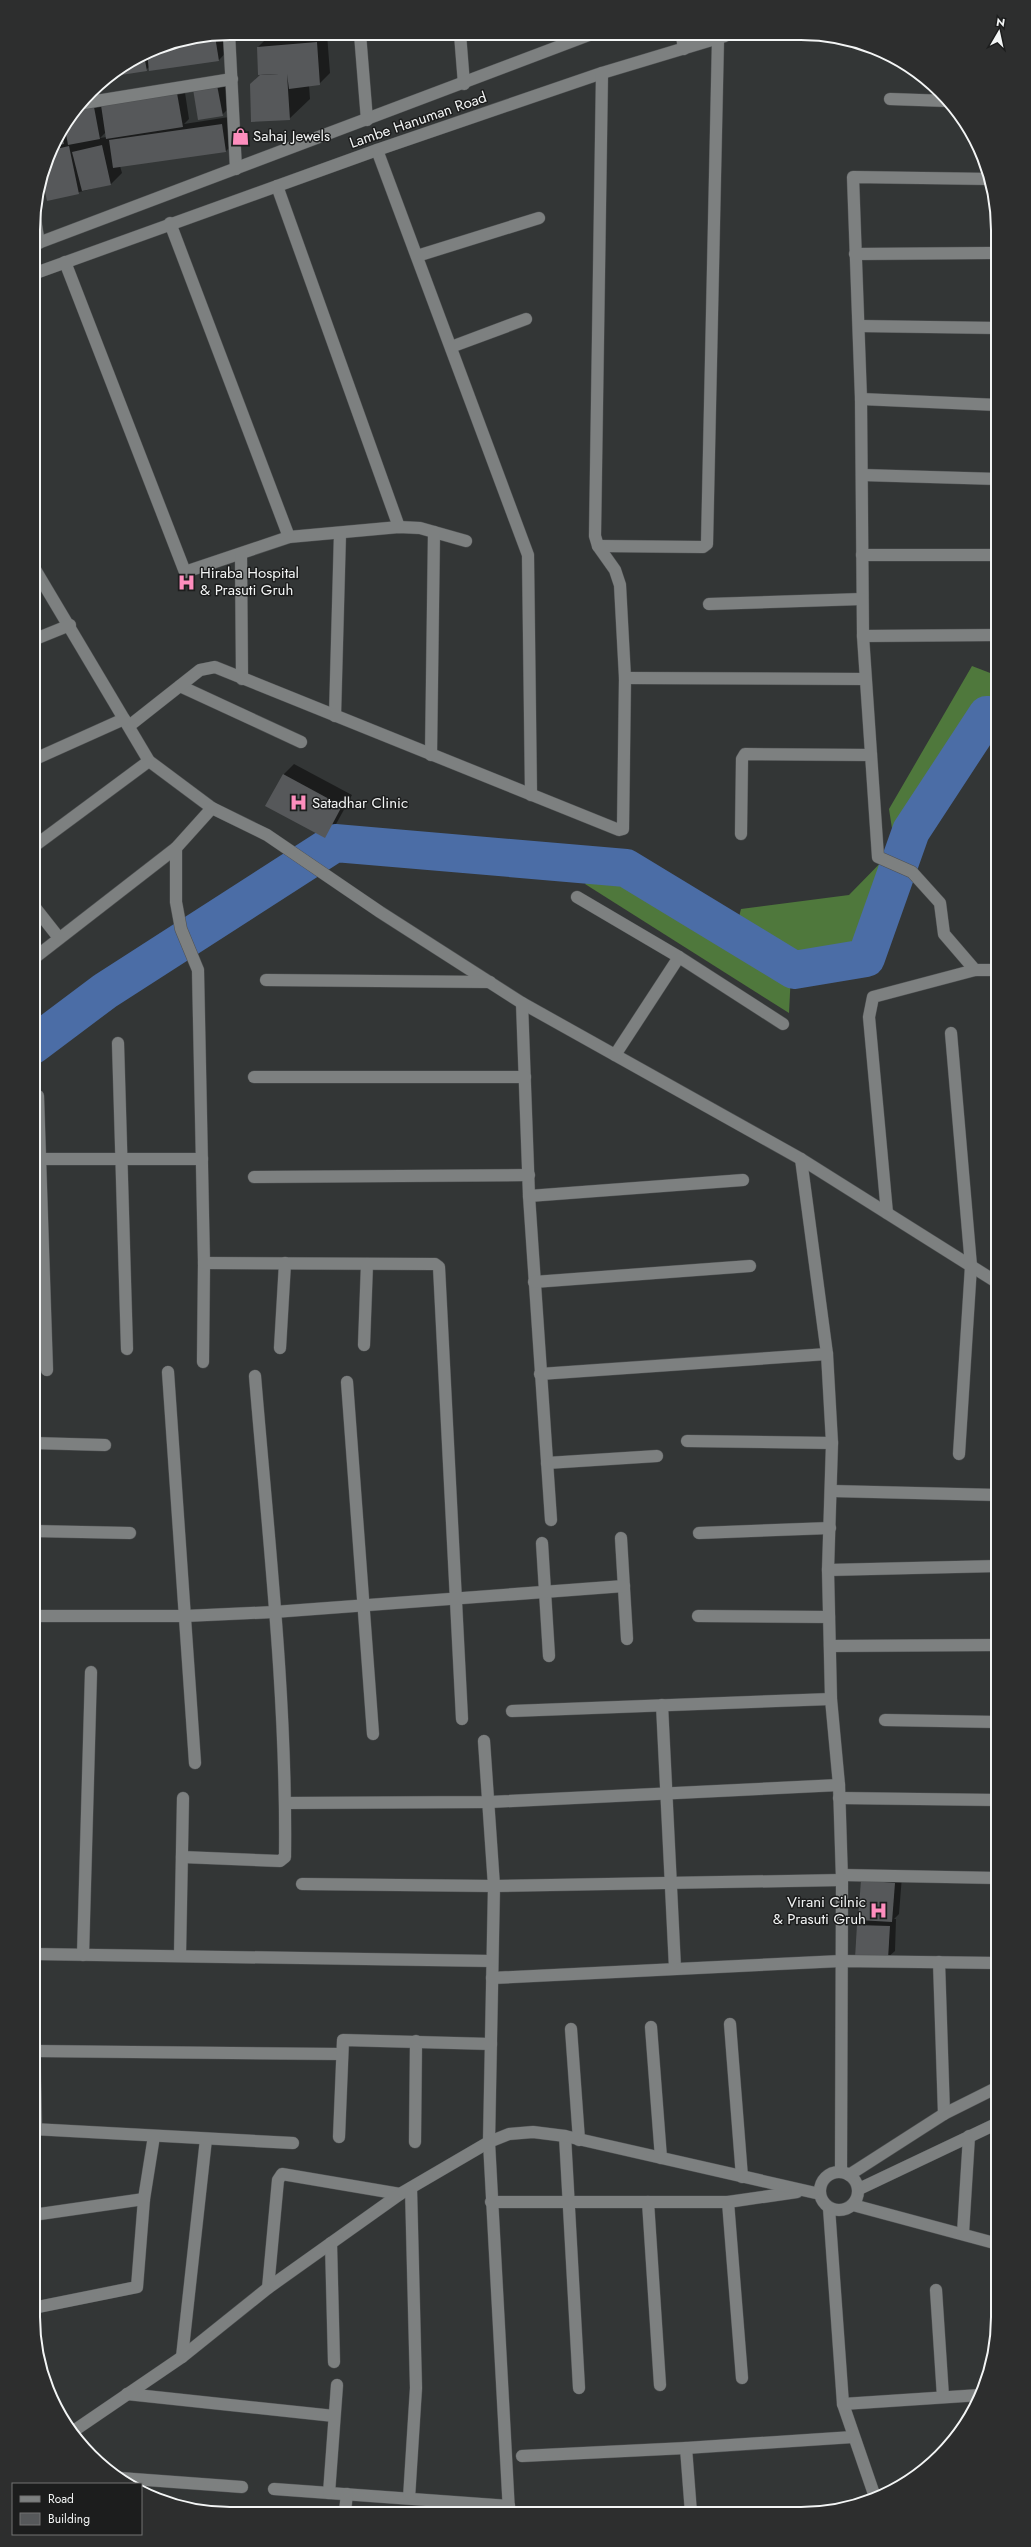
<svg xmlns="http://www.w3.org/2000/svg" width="1031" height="2547" font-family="Jost,sans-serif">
<rect width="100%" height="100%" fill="#333636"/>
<g fill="#4f783c">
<polygon points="972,666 998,676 998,697 992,696 946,755 908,837 888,897 849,950 793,955 736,929 741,909 849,895 895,848 889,809"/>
<polygon points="600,867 791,973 789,1013 585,884"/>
</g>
<g fill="#0007" fill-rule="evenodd">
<polygon points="230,33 233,45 219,60 150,70 150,66 146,70 111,75 155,48"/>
<polygon points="298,33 327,34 330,73 319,84 309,85 310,99 289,119 251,85 262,74 258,47 269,36"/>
<polygon points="228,75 233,104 222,115 194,89"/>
<path d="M184,86L189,119L184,124L229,117L233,144L226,151L120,166L122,173L111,184L48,200L44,180L53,143L83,104ZM106,132L107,137L100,138Z"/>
<polygon points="39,195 43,210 33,219 33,217"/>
<polygon points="294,764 352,795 335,826 325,837 283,775"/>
<polygon points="902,1876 899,1914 894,1919 896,1919 895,1951 887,1958 857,1957 858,1925 864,1919 862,1881"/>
</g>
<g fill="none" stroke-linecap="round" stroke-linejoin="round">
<polyline stroke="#4b6da6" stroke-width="38" points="33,1045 105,991 335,843 626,868 794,970 866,958 911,831 987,715 998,716"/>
</g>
<g fill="#56585a">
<polygon points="377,34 412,34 412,36 377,39"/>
<polygon points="215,36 219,61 149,71 147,53 155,48"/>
<polygon points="317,42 320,85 289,89 287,74 290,120 251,122 250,84 260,75 279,74 258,75 257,47"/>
<polygon points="144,55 147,71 108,77"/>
<polygon points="217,85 223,116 198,120 193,89"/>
<polygon points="177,93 183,127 106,139 101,105"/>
<polygon points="94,107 100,139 68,145 65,128 79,110"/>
<polygon points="222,124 226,152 113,168 109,140"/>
<polygon points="62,132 64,144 53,146 53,143"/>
<polygon points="102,145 111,185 82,191 72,152"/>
<polygon points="69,146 79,194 47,201 43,182 52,150"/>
<polygon points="283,774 342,806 325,838 265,806"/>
<polygon points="861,1880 895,1883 892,1922 858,1920"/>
<polygon points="857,1925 890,1926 888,1959 855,1958"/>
</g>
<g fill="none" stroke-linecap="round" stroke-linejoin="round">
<defs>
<g id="minor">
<polyline points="229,33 236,169"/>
<polyline points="360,34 367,120"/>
<polyline points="460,34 464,84"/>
<polyline points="682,36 684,49"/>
<polyline points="890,99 948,101"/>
<polyline points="84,103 232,79"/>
<polyline points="377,150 528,555 531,795"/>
<polyline points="991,179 853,177 861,399 863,636 878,857 912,872 940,903 944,934 975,970 998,970"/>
<polyline points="277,186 399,527"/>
<polyline points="34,213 39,243"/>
<polyline points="170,223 289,537"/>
<polyline points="33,245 589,35"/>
<polyline points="855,254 990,253"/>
<polyline points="417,256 539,218"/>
<polyline points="65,262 185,572 289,537 399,527 420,528 466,541"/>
<polyline points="33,274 377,150 602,73 725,36"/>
<polyline points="859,326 998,328"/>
<polyline points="451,347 526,319"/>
<polyline points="861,399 998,405"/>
<polyline points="862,475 998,479"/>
<polyline points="598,546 703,547 707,544 718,39"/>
<polyline points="241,554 242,679"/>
<polyline points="862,555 998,555"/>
<polyline points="33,566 149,761 212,808 267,835 380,912 522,1003 801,1159 998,1283"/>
<polyline points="709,604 862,599"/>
<polyline points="863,636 998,635"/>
<polyline points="33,640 70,625"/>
<polyline points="625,678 865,679"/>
<polyline points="180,686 301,742"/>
<polyline points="335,716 340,533"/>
<polyline points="129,726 200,670 215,667 619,830 623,829 625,678 620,585 615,570 598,546 595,536 602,73"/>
<polyline points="431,755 434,532"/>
<polyline points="35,759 124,719"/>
<polyline points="741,834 742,759 745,754 871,755"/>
<polyline points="33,847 149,761"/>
<polyline points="176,848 176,902 181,929 198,970 204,1263 203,1362"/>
<polyline points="577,897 679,957 783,1024"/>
<polyline points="33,905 59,938"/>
<polyline points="33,959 176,848 212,808"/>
<polyline points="266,980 490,982"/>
<polyline points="522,1003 529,1196 551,1520"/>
<polyline points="951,1033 971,1266 959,1454"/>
<polyline points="118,1043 127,1349"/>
<polyline points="615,1055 679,957"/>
<polyline points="254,1077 525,1077"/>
<polyline points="38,1096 47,1370"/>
<polyline points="33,1159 202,1159"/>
<polyline points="801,1159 827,1354 832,1443 828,1570 831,1699 839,1785 842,1880 841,2172"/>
<polyline points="254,1177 529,1175"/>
<polyline points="529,1196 743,1180"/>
<polyline points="887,1213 869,1017 873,997 975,970"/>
<polyline points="204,1263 435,1264 439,1267 462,1719"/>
<polyline points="534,1282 750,1266"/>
<polyline points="364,1345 367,1264"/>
<polyline points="280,1348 285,1263"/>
<polyline points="168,1372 195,1763"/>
<polyline points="540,1374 827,1354"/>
<polyline points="347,1382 373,1734"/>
<polyline points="687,1441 832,1443"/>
<polyline points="33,1443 105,1445"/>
<polyline points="547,1463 657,1456"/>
<polyline points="832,1491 998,1495"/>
<polyline points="33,1531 130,1533"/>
<polyline points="699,1533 830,1528"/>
<polyline points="621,1538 627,1639"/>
<polyline points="542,1543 549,1656"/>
<polyline points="828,1570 998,1566"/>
<polyline points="33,1616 185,1616 274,1612 624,1586"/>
<polyline points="698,1616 829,1617"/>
<polyline points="830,1646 998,1645"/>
<polyline points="662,1705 675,1968"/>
<polyline points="512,1711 831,1699"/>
<polyline points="885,1720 998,1722"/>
<polyline points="484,1741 494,1886 489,2142 509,2512"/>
<polyline points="839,1798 998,1800"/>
<polyline points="286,1803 490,1802 839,1785"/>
<path d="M182,1857L280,1861L285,1857C287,1699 268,1534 255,1376"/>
<polyline points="842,1875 998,1878"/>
<polyline points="302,1884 494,1886 842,1880"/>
<polyline points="33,1954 492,1961"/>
<polyline points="83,1955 91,1672"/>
<polyline points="180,1955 183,1798"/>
<polyline points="939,1962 944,2114"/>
<polyline points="492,1978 841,1961 998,1963"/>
<polyline points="33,1985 36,2129"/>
<polyline points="730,2024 742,2177"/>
<polyline points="651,2027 661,2158"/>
<polyline points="571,2029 579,2140"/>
<polyline points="34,2051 341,2054"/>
<polyline points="33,2129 293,2143"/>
<polyline points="565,2136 579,2388"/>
<polyline points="339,2137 343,2040 491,2044"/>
<polyline points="415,2142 416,2041"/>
<circle cx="839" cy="2191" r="19"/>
<polyline points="849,2175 944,2114 998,2087"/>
<polyline points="859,2189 998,2123"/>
<polyline points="491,2202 728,2202 797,2192"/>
<polyline points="648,2202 660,2385"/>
<polyline points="728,2202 742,2378"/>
<polyline points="853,2205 998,2244"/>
<polyline points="829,2208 843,2404 875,2497"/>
<polyline points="33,2215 144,2199"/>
<polyline points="963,2233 969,2136"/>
<polyline points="331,2243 334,2362"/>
<polyline points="268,2288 278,2180 282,2174 400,2194"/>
<polyline points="936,2290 943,2397"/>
<polyline points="33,2308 137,2287 144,2199 154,2136"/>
<polyline points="182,2357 206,2139"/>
<polyline points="127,2394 334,2416"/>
<polyline points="843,2404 980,2395"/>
<polyline points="72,2432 182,2357 268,2288 400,2194 489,2142 509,2134 533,2132 565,2136 820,2194"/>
<polyline points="686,2448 691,2513"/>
<polyline points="522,2456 686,2448 853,2437"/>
<polyline points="120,2478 242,2487"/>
<polyline points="274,2489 509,2506"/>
<polyline points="329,2493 337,2385"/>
<polyline points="409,2498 416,2388 411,2188"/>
<polyline points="345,2511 347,2494"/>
</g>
</defs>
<use href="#minor" stroke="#4f5152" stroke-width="13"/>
<use href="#minor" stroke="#7d8080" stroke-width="12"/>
</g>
<defs>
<symbol id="shop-bare" viewBox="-9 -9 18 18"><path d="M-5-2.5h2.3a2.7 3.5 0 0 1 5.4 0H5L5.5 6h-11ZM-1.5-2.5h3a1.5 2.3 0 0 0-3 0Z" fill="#fe8ebe" stroke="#1c1d1d" stroke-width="2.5" paint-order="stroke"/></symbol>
<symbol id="hospital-bare" viewBox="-9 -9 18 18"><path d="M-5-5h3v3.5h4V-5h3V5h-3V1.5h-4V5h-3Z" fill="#fe8ebe" stroke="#1c1d1d" stroke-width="2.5" paint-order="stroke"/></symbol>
</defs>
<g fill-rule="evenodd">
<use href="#shop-bare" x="228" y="124" width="25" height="25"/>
<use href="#hospital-bare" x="174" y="570" width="25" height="25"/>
<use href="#hospital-bare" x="286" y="790" width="25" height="25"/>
<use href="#hospital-bare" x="866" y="1898" width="25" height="25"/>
</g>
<g text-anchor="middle" stroke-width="3" stroke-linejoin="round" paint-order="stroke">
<g font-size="15" fill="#f3f5f5" stroke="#1c1d1d">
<text transform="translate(418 120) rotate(-19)" y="5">Lambe Hanuman Road</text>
</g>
<g font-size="15" fill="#f3f5f5" stroke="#1c1d1d" text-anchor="start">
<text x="253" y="141">Sahaj Jewels</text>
<text x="200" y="578">Hiraba Hospital<tspan x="200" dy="17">&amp; Prasuti Gruh</tspan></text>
<text x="312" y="808">Satadhar Clinic</text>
<text x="866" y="1907" text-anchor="end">Virani Cilnic<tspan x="866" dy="17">&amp; Prasuti Gruh</tspan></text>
</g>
</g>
<path d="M0 0H1031V2547H0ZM230 40H801A190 190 0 0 1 991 230V2317A190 190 0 0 1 801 2507H230A190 190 0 0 1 40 2317V230A190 190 0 0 1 230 40Z" fill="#2d2e2e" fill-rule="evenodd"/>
<path fill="none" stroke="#f3f5f5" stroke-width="2" d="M230 40H801A190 190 0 0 1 991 230V2317A190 190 0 0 1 801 2507H230A190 190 0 0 1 40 2317V230A190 190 0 0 1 230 40Z"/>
<rect x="12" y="2483" width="130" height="52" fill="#1c1d1d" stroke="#727373"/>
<rect x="20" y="2496" width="20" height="6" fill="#7d8080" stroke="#727373"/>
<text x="48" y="2503" font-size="12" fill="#f3f5f5">Road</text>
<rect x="20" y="2513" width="20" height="12" fill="#56585a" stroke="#727373"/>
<text x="48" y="2523" font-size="12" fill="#f3f5f5">Building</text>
<g transform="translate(999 32) rotate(9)" stroke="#1c1d1d" stroke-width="3" paint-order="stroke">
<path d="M0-3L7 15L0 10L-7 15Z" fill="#f3f5f5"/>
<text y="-6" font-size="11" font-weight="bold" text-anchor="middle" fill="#f3f5f5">N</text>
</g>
</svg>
